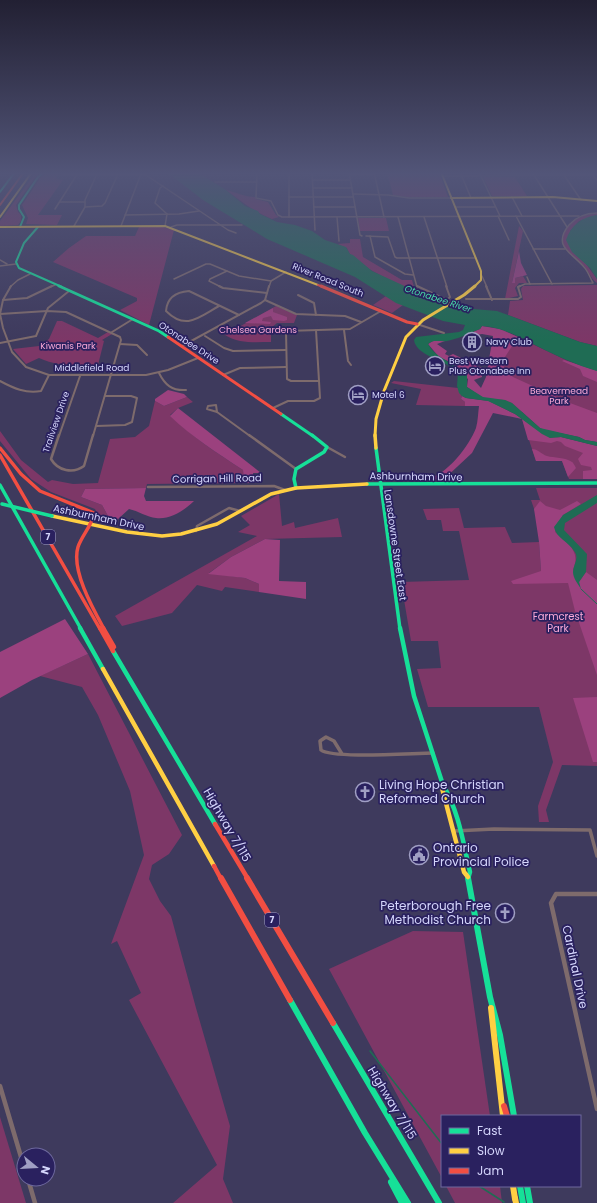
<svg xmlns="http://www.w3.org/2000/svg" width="597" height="1203" font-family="Poppins,sans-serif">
<rect width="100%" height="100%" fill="#3e3a5d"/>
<g fill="#7d3767">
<polygon points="36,172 41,172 36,176 16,205 18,212 21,215 21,221 18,225 0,226 0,221"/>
<polygon points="49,172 60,172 56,179 63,180 38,215 62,215 57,225 26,224 28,218 22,205 41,177"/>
<polygon points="387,172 439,172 448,197 407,197 393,195"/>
<polygon points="483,177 515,177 527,196 492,196"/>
<path d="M226,190C236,192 244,197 255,197L256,199L268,202L276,215L279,217L272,219C254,212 241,201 226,190Z"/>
<path d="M597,213V215L579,221L570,231L586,264L597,279V283C590,278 588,269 582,264C575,258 568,254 564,246C559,235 572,220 582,216C586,214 592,214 597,213Z"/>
<polygon points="358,218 386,218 389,231 360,231"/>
<polygon points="519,226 523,231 512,283 515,278 523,276 527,283 519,283 515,288 518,296 505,299"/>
<polygon points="139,227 163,227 174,230 149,325 120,310 137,301 137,298 53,262 69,248 86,236 135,236"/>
<path d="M350,239H360L363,257L402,280H412L414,287L447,301L442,304C424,296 350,266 347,248L337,244L350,243Z"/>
<polygon points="597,285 597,346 580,342 508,315 510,301 523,300 521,289 523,286"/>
<polygon points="386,296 403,305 392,313 373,305"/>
<path d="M276,306L297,315L294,323H277L271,328V342C255,342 239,344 225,335Z"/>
<path d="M57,321H62L98,338L108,332L112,334L102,340L104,341L98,365C77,365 58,367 39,358L26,364L13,349L39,346L49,339Z"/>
<polygon points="503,330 568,361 597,371 597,442 491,399"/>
<polygon points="394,381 458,388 462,396 461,399 465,402 465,406 416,405 421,389 391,383"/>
<path d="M187,397L193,402L178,408L170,415C192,437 217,453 243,470L244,483L147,484L146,488L85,489L81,497L102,505L108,516L117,520L114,523L100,519L95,509L51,492L31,479L0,441V431L21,460L48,482L52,480L73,484L98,483L110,439L135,437L149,426L155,401L164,406Z"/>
<polygon points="522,419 542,434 597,446 597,479 569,479 562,461 536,461"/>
<polygon points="536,488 597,488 597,766 562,765 546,810 549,822 539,822 538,806 553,762 539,707 428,707 417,669 441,668 438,641 411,641 401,582 469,580 459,531 443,531 441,520 427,520 423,509 459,508 464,528 505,527 512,543 539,542 541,571 559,581 531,500 540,500"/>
<polygon points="279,494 282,526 294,522 295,528 338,518 342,537 265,539 231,557 209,573 245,578 259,584 259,592 225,587 222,591 197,585 172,613 122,626 115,616 257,536 238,532 250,525 241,516"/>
<polygon points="88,654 182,835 169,854 152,865 149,879 160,901 171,916 196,1008 230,1126 223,1179 233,1203 173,1203 217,1165 129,1000 141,993 117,941 111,944 144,855 130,791 98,715 82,687 40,676"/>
<polygon points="413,931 463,932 490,1116 442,1116 442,1178 329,969"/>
<polygon points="0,1117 26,1203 0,1203"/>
<polygon points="446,1186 500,1186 502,1203 455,1203"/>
</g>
<g fill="#9b417e">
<polygon points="519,251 521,263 527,275 515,278 515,283 512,283"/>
<polygon points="273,308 273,312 287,317 287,320 284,321 273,320 271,316 263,318 262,321 271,322 270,324 245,323"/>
<polygon points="482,326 500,329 518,337 503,360 504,369 513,377 570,403 597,413 597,442 585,440 579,437 544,430 540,428 512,403 505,400 483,398 467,387 468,379 450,362 439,357 428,344 433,341 445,341 437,344 447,351 445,354 449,356 453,354 482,368 482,377 474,380 481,388 486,377 493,336 482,334 469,336 465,335 480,329"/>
<polygon points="564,360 597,371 597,382 583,376 580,369 562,361"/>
<polygon points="168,390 184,394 187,397 164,406 155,401 155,399"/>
<path d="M462,396L466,398L489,401L515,414L550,438L561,437L597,446V479H583V471L592,470L591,467L581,465L578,459L583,453L565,446L561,442L557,441L551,443L528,440L522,419L493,413L472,453L443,480L427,479C447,475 469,446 476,428C478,421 478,413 479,406H465V402L461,399Z"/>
<path d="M178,408L261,473H253L255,483H244L243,470C217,453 192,437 170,416Z"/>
<path d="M532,449C538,449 541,454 547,456C554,458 565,457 572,462C573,462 576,468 576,468L568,477L562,461H536Z"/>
<path d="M146,488L144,496L146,501H194C185,510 170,520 156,518C147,517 138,511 129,509L117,520L108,516L102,505L81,497L85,489Z"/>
<path d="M540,501L546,506L560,510L577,501L581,504L563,515L555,532C568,545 581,550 573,570L580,587L579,582L586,572L597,580V675L575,611L568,583L513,584L511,581L541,571L539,542L534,509Z"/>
<polygon points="265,539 280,540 279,581 306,582 306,599 259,592 259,584 245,578 208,574 231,557"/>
<polygon points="65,619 88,654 32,680 0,698 0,652"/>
<polygon points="597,697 597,762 593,762 573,698"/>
</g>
<g fill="#1f6c54">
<path d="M161,172H197L226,190L245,206L258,211L260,214L277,222L295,225L312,231L325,240L346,247L350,254L353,255L372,271L450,307L497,311L580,342L597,346V371C576,365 557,356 537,346C519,337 502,327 482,326L480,329C470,333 458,339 447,341C440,342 433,339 428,344C437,360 455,362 467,375V387L483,397L505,400L512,403L540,428L579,437L585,440L597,442V446L561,437L550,438L542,434L515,414L488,401L466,398L462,396L459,393L457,386L458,372C447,361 416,356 414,340L416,337L459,332L463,330L465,325L443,321L396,303L355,277L267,239L203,200L172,176Z"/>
<path d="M597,215V279L590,268L572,252L566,240C571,225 582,217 597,215Z"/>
<path d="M597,495V503L565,523L564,530L587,554L586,572L579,582L581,589C578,584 573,578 573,572C573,565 580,558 574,551C569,542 556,538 554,527L563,515Z"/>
</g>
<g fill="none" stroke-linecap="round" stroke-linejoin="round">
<polyline stroke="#1f6c54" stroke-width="1" points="581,589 597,604"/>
<g stroke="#1f6c54" stroke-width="1.5">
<polyline points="370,1051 442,1144"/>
<polyline points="479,1186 504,1202"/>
</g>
<g stroke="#7e6b6c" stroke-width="1.5">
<polyline points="215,172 257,173"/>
<polyline points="257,172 256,198 271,201 278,215 282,217 579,216"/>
<polyline points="289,172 349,172"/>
<polyline points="289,172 289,217"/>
<polyline points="312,172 315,230"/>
<polyline points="349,172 360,235 362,236"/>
<polyline points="374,172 384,217"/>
<polyline points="460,172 471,198"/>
<polyline points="479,172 500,216"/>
<polyline points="532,172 567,227"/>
<polyline points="562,172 581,200"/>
<polyline points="590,172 597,180"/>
<polyline points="349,174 374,174"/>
<polyline points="63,175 146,175 228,230 236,233"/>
<polyline points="443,176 597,175"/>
<polyline points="313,180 350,180"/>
<polyline points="215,182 257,182"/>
<polyline points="163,186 160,188 155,203 167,214"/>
<polyline points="313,188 352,188"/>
<polyline points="353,194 388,195 409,198 451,198"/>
<polyline points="289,197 353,197"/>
<polyline points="512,197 522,216"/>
<polyline points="60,202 85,202"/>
<polyline points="85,207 102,206 105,203 118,174"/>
<polyline points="314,207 355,207"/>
<polyline points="455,207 495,207"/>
<polyline points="55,209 76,176"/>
<polyline points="125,215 179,214 199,211"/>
<polyline points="498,216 509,240"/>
<polyline points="516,216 552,284"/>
<polyline points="337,217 339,241"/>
<polyline points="398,217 417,287"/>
<polyline points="424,217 447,287"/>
<polyline points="74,226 85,207 85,200 96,176"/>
<polyline points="121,226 141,174"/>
<polyline points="165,226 167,214"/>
<polyline points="171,227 177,225 242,225"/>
<polyline points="366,236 388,237 395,257 397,258 476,258"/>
<polyline points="370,236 375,257 405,274 413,275"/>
<polyline points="533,249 565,249"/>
<polyline points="0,260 7,264"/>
<polyline points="0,266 16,264"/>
<polyline points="482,276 487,287"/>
<polyline points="527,277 530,284"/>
<polyline points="174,279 206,264 210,264 239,276 271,281"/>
<polyline points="10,287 18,280 30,274"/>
<polyline points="50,287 55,285"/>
<polyline points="221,287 209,281 210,279 227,271"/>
<polyline points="269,287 271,281 286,272"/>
<path d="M518,287L525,284L593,283C590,278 588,271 584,267C571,252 552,246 569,225C577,216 586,213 597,213"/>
</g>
<g stroke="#7e6b6c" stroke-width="2">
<polyline points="11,286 3,300 0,314 3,328 12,352 26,367 49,375 146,375 168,370 198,358"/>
<polyline points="219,286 223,288 267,293"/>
<polyline points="417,286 447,300 450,297 446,286"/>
<polyline points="486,286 492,300"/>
<polyline points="298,295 314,303 316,315"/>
<polyline points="466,299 518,299 521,297 518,287 520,286"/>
<polyline points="3,300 27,298 52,286"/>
<polyline points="265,300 296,314 345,316 361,322"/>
<path d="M219,306C199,317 186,331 166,311C167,297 176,292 189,291L239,315"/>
<polyline points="0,314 47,311 66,312 120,337 121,340 93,436"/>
<polyline points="417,324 444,333"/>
<polyline points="344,330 348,361 351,365"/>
<polyline points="112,332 133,319"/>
<polyline points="205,336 224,348 233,351 286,350"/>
<polyline points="0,343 36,336 48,308 69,291"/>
<polyline points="120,344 137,345 147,355"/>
<polyline points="182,346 261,303 265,300 269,286"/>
<path d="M159,373C165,385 172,391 186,390"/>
<polyline points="223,375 240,368 286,367"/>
<path d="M0,381C13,388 26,394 41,391L49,375"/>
<polyline points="319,381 291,381 287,379 286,331 350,329 381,311"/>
<polygon points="216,405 217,412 207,409 208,406"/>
<polyline points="273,408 288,401 314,401 320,398 316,330"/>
<polyline points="217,412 250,436"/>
<polyline points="97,426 125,425 132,422 137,398 131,396 105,396"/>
<polyline points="59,436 80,376"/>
</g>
<g stroke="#7e6b6c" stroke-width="2.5">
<path d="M59,435L51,459C58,471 73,474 84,466L93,435"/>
<polyline points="249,435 296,469"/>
<polyline points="327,447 345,457"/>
<polyline points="148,487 274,486 285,490"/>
<polyline points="196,531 197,526 229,508 240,511"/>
</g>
<g stroke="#7e6b6c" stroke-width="3.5">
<path d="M342,754L334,741L326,737L320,741L321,750C332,759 414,753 433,753"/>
<polyline points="454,831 494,829 590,830 597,856"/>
</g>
<g stroke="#7e6b6c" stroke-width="4.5">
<polyline points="597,894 556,894 551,903 597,1109"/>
<polyline points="0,1086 24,1167"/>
<polyline points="28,1179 35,1203"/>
</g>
<g stroke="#16e098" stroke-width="2">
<polyline points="0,192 15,172"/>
<polyline points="20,227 24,217 19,209 19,205 38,177 44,172"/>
<polyline points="38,227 24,243 16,262 19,268 62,287"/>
</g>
<g stroke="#16e098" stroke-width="3">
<polyline points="59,286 159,331 168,337"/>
<polyline points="281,414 313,436"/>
</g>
<g stroke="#16e098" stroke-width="3.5">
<polyline points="376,448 400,629"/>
<polyline points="367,484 597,483"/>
<polyline points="0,485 81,629"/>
<polyline points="296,488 294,479 296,469 324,452 327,447 312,435"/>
</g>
<g stroke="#16e098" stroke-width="4.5">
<polyline points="80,628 103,669"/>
<polyline points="400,628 414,696 443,785 442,788"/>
<polyline points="113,651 215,824"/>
<path d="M443,785C459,812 463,842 470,872L468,879"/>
</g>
<g stroke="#16e098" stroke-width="6">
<polyline points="468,878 490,997 500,1035 514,1116"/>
<polyline points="290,1000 365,1133 408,1203"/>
<polyline points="333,1023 439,1203"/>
<polyline points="391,1182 402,1203"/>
<polyline points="520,1186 523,1203"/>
<polyline points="527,1186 530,1203"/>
</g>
<g stroke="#ffcf43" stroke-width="2">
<polyline points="441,172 481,271 481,280 474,287"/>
<polyline points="451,198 553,197 597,201"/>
<polyline points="0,217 32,172"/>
<polyline points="0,227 165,226 318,285"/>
</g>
<polyline stroke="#ffcf43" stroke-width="3" points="375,436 376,419 384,391 406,337 423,320 464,295 475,286"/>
<g stroke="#ffcf43" stroke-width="3.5">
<polyline points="375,435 376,448"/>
<polyline points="52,516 127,532 162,536 181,534 217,524 271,494 296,488 367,484"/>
</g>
<g stroke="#ffcf43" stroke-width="4.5">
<polyline points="103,669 214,866"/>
<polyline points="442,788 464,872 468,877"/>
</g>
<g stroke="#ffcf43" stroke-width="6">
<polyline points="491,1008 503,1116"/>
<polyline points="513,1186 515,1199"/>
<polyline points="515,1198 516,1203"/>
</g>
<g stroke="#f24e42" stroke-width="2">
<polyline points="0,205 24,172"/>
<polyline points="318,285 323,287"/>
</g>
<g stroke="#f24e42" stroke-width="3">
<polyline points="321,286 407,322 417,324"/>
<polyline points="168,337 281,414"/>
</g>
<g stroke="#f24e42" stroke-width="3.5">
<path d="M0,448L21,474L40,491L94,513C92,526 82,535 78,547C71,570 93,609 104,629"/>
<polyline points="0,455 100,629"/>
</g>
<g stroke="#f24e42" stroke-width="4.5">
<polyline points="100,628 113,651"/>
<polyline points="103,628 114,647"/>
<polyline points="215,824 248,879"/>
<polyline points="214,866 221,879"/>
</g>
<g stroke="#f24e42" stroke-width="6">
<polyline points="221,878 290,1000"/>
<polyline points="247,878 333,1023"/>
<polyline points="504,1106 507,1116"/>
</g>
<polyline stroke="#16e098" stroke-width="3.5" points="2,504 52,516"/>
</g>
<linearGradient id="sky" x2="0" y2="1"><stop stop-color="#222033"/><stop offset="0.51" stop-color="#525578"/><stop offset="1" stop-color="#525578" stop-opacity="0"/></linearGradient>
<rect width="597" height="340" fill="url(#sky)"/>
<defs>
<symbol id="building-ring" viewBox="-11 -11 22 22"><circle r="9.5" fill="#2a215f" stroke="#a09fc4" stroke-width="1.5"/><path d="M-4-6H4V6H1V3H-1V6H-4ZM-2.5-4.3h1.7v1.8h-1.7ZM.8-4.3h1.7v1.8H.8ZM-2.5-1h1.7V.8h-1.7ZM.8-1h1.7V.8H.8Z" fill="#a09fc4"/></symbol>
<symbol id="hotel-ring" viewBox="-11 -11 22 22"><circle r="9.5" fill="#2a215f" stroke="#a09fc4" stroke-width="1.5"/><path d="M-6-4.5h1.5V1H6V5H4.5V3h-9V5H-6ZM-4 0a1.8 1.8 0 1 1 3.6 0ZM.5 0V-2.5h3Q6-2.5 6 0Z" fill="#a09fc4"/></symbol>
<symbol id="church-ring" viewBox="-11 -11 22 22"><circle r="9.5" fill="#2a215f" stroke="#a09fc4" stroke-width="1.5"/><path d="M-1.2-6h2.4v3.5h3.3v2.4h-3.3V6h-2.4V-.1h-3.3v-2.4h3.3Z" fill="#a09fc4"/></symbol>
<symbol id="civic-ring" viewBox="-11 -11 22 22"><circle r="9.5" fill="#2a215f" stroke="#a09fc4" stroke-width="1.5"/><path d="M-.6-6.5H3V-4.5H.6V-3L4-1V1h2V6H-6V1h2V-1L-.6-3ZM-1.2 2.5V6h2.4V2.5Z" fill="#a09fc4"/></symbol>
</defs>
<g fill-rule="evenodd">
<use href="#building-ring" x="461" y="331" width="22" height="22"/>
<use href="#hotel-ring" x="424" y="355" width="22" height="22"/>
<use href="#hotel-ring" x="347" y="384" width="22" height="22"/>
<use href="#church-ring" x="354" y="781" width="22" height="22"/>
<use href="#civic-ring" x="408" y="844" width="22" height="22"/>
<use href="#church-ring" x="494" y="902" width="22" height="22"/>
</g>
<g text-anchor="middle" stroke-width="3.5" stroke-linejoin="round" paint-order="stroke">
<g font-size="9" fill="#d5d6fc" stroke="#2a215f">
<text transform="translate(328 280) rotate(22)" y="3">River Road South</text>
<text transform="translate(189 343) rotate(33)" y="3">Otonabee Drive</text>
<text x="92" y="371">Middlefield Road</text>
<text transform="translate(56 422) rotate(-71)" y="3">Trailview Drive</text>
</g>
<g font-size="9" font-style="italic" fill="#49dda8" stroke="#2a215f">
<text transform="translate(438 299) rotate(18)" y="3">Otonabee River</text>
</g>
<g font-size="9" fill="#fbaad8" stroke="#2a215f">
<text x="258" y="333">Chelsea Gardens</text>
<text x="68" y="349">Kiwanis Park</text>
<text x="559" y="394">Beavermead<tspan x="559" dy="10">Park</tspan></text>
</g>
<g font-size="9" fill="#d5d6fc" stroke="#2a215f" text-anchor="start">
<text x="486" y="345">Navy Club</text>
<text x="449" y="364">Best Western<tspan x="449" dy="10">Plus Otonabee Inn</tspan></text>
<text x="372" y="398">Motel 6</text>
</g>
<g fill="#2a215f" stroke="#a2a0cd" stroke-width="1">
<rect x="41" y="530" width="14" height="14" rx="3"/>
<rect x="265" y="913" width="14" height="14" rx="3"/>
</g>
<g font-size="9" font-weight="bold" fill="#d5d6fc">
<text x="48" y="540">7</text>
<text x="272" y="923">7</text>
</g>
<g font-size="10" fill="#d5d6fc" stroke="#2a215f">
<text transform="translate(416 476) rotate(1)" y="4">Ashburnham Drive</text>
<text transform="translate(217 478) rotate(-1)" y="4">Corrigan Hill Road</text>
<text transform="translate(99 517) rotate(12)" y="4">Ashburnham Drive</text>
<text transform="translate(396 545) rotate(82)" y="4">Lansdowne Street East</text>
</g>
<g font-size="10" fill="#fbaad8" stroke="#2a215f">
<text x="558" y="620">Farmcrest<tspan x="558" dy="12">Park</tspan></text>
</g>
<g font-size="12" fill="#d5d6fc" stroke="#2a215f" text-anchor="start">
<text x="379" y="789">Living Hope Christian<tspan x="379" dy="14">Reformed Church</tspan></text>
<text x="433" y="852">Ontario<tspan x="433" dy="14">Provincial Police</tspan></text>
<text x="491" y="910" text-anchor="end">Peterborough Free<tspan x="491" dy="14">Methodist Church</tspan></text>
</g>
<g font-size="12" fill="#d5d6fc" stroke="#2a215f">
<text transform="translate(227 825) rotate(60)" y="4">Highway 7/115</text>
<text transform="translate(575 967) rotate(78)" y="4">Cardinal Drive</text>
<text transform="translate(392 1103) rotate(59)" y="4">Highway 7/115</text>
</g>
</g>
<rect x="441" y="1115" width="140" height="72" fill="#2a215f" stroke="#6e699e"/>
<rect x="449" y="1128" width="20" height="6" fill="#16e098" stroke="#6e699e"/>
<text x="477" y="1135" font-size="12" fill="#d5d6fc">Fast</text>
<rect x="449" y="1148" width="20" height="6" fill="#ffcf43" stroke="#6e699e"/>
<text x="477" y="1155" font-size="12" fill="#d5d6fc">Slow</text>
<rect x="449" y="1168" width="20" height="6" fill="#f24e42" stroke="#6e699e"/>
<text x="477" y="1175" font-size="12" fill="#d5d6fc">Jam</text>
<g transform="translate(36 1167) rotate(108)"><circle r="19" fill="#2a215f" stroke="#6e699e"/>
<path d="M0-3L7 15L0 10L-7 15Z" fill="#a09fc4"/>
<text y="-6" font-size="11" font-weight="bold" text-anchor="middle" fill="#d5d6fc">N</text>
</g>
</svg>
